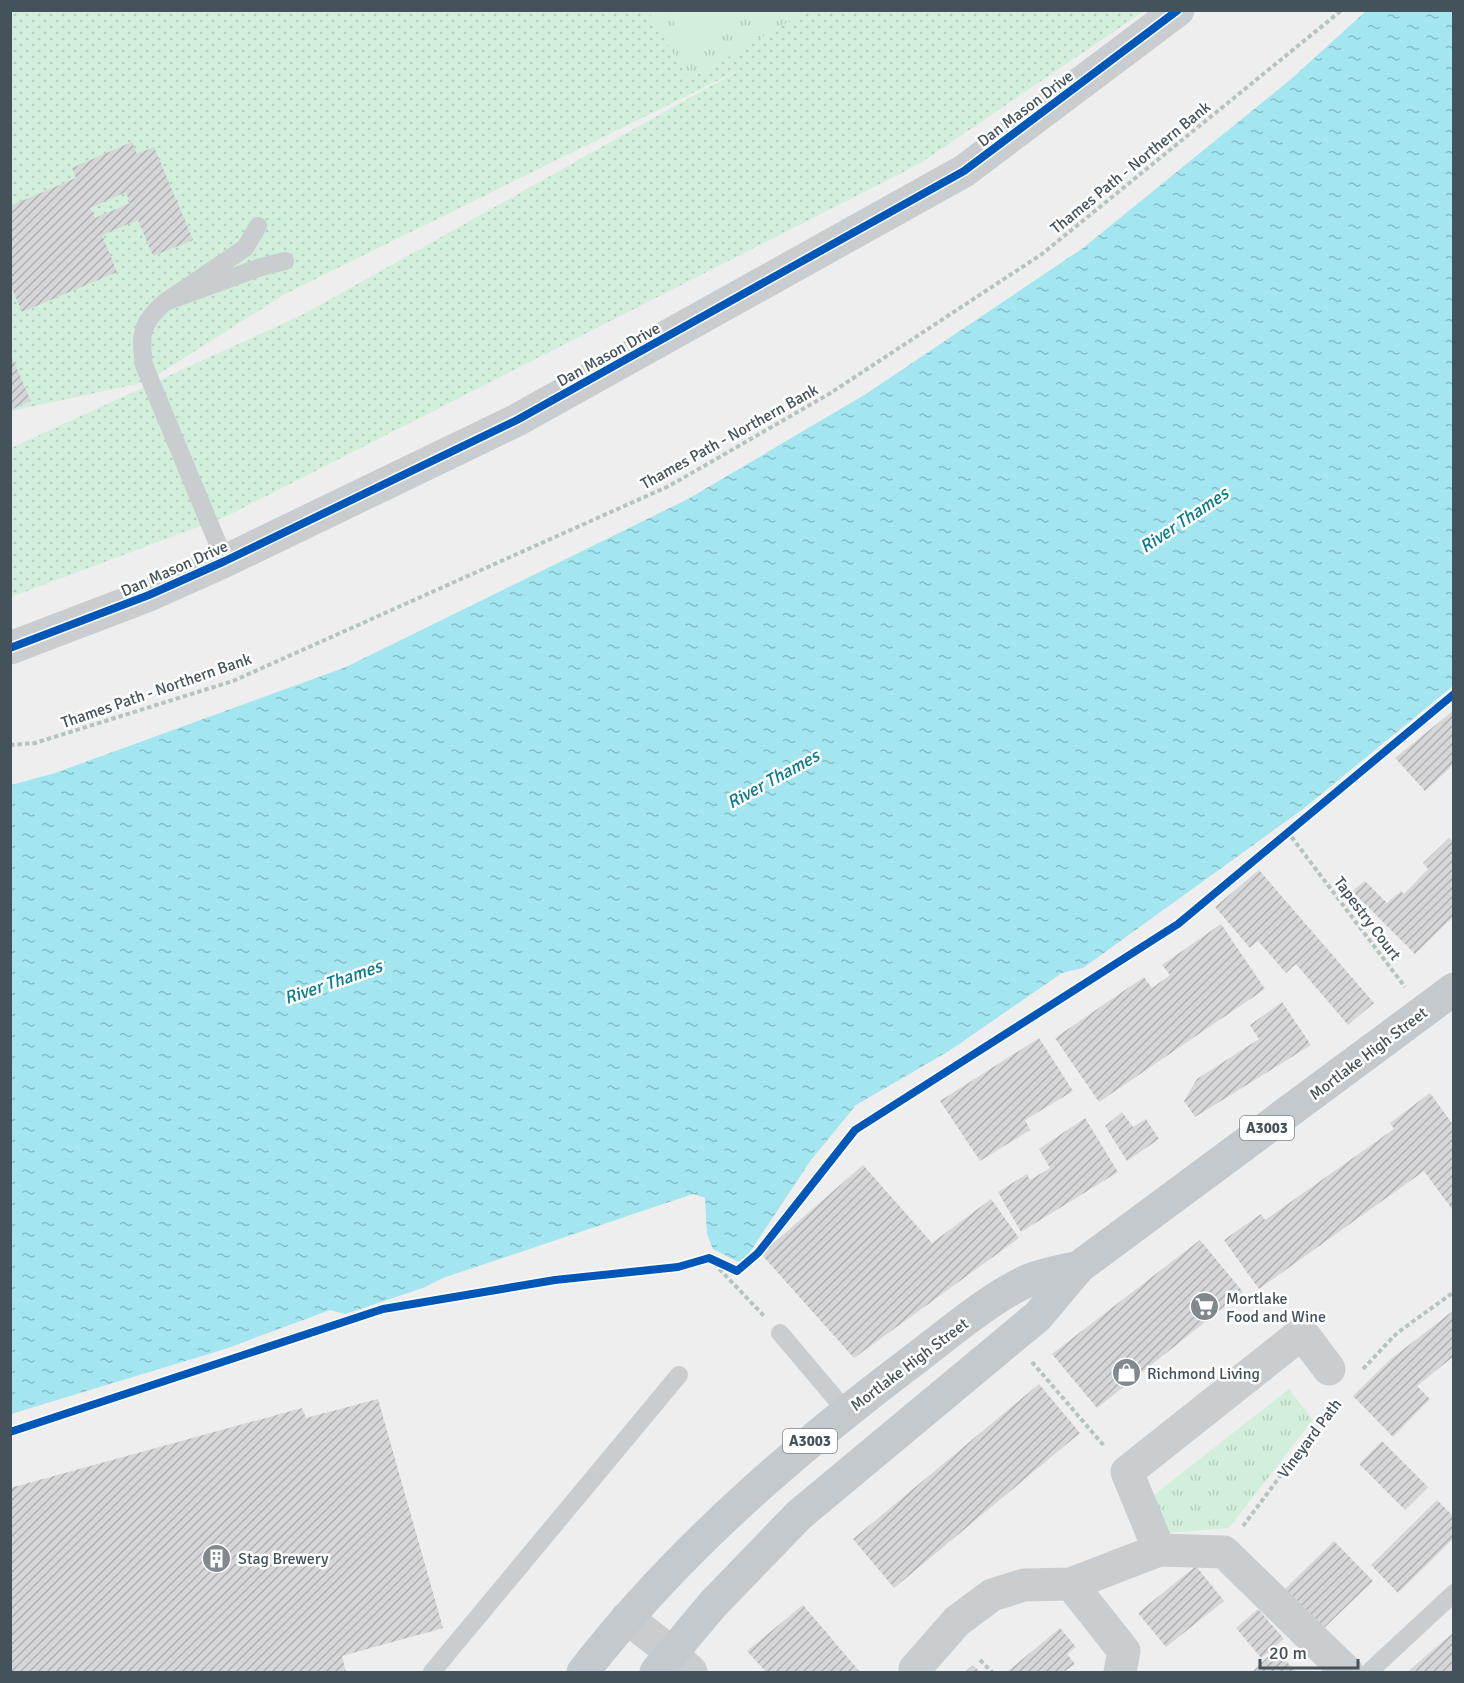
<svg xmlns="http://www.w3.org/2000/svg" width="1464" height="1683" font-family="Signika,sans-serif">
<defs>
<pattern id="grass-dots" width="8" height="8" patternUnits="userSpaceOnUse" patternTransform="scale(1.5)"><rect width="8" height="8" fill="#d1efda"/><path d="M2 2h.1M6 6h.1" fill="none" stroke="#b5cfbd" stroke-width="1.8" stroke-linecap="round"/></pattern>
<pattern id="park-tufts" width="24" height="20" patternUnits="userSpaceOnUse" patternTransform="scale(1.5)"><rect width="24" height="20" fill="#d1efda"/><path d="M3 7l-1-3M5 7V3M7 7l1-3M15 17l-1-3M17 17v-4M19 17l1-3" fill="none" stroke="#b5cfbd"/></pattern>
<pattern id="water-ripples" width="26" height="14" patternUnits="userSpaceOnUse" patternTransform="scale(1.5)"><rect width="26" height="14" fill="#a3e6ef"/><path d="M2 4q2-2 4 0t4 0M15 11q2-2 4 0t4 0" fill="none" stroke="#86bdc5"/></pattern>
<pattern id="building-hatch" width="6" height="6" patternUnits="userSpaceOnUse" patternTransform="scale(1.5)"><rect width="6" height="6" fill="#d6d6d8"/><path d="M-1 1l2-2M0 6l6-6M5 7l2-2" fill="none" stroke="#afb0b2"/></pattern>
</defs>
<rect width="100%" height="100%" fill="#efeeee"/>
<polygon fill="url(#grass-dots)" points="11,11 1144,11 919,164 227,516 11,597 11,448 302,315 743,68 285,294 146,382 11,411"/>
<g fill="url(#park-tufts)">
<polygon points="648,11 807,11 689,80"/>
<polygon points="1289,1389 1313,1420 1229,1528 1166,1533 1149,1499"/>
</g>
<polygon fill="#d1efda" points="667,11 727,11 733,19 689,47"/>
<polygon fill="url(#water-ripples)" points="1366,11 1453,11 1453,686 1303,809 1083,968 1062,973 949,1051 856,1105 811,1160 742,1264 713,1249 707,1234 705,1198 693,1194 443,1278 423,1288 345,1314 330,1310 225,1349 11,1414 11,785 55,773 346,667 688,499 866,394 1083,248 1290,80"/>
<g fill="url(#building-hatch)" fill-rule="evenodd">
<path d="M132,142L137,154L154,147L193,240L153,256L138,220L102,235L117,272L22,312L10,284V206L76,178L72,168ZM126,192L130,203L95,218L90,208Z"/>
<polygon points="10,353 31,401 10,410"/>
<polygon points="1454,710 1454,764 1425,791 1395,758"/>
<polygon points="1449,838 1454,842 1454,916 1415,954 1352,891 1365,881 1387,903 1401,891 1404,894 1428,869 1423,863"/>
<polygon points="1259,870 1374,1003 1348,1025 1296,964 1286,973 1258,941 1250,948 1215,907"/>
<polygon points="1221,924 1265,989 1099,1102 1055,1038 1144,977 1152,988 1170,975 1162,965"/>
<polygon points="1282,1002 1311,1045 1195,1117 1184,1101 1197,1079 1259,1039 1250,1025"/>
<polygon points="1039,1038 1073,1091 1025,1120 1030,1130 980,1161 940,1101"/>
<polygon points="1430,1093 1454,1126 1454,1212 1424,1171 1259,1289 1224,1240 1261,1214 1265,1220 1394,1129 1390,1123"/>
<polygon points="1122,1112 1133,1127 1146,1119 1159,1139 1127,1161 1105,1126"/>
<polygon points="1085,1118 1118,1172 1021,1232 998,1192 1027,1174 1030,1180 1050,1168 1039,1149"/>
<polygon points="863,1165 932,1243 991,1199 1019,1238 854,1358 761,1254"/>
<polygon points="1200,1240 1243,1292 1097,1408 1052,1354"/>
<polygon points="1454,1310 1454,1356 1417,1386 1430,1399 1393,1437 1353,1396 1391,1359"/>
<polygon points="1039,1384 1080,1433 894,1588 853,1539"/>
<polygon points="378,1399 443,1628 342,1656 346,1672 10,1672 10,1488 302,1408 306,1418"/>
<polygon points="1382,1441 1428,1487 1405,1510 1359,1464"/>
<polygon points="1437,1500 1454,1517 1454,1538 1398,1593 1371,1565"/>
<polygon points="1334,1541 1373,1581 1322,1630 1284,1590"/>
<polygon points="1196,1566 1224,1601 1166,1647 1138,1613"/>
<polygon points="803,1605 860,1672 766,1672 747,1651"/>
<polygon points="1258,1609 1284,1639 1261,1658 1236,1628"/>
<polygon points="1060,1628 1076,1647 1067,1654 1075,1664 1064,1672 1007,1672"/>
<polygon points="1454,1632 1454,1672 1407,1672"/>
<polygon points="1275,1650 1297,1672 1252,1672"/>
<polygon points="973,1665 980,1672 965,1672"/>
</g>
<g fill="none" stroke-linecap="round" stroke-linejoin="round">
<g stroke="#b6c4be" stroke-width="4" stroke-dasharray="4.5 3" stroke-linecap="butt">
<polyline points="10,745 35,743 233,681 669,486 829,394 1042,254 1342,10"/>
<polyline points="1287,831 1405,987"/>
<polyline points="709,1258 764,1316"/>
<polyline points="1032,1362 1105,1447"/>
<polyline points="1363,1369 1397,1333 1454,1292"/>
<polyline points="1243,1526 1337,1400"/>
<polyline points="980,1660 992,1672"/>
</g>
<g stroke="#cacdcf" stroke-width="18">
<polyline points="258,226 245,248 165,302 261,267 285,261"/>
<path d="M165,302C140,324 140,334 144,365L225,561"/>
<polyline points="780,1333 846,1411"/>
<polyline points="432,1672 679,1375"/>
<polyline points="1369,1672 1454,1593"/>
</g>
<g stroke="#cacdcf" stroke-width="33">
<polyline points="10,648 149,595 225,561 517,420 964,171 1178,10"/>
<polyline points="1159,1550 1127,1472 1302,1333 1329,1369"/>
<polyline points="1071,1584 1124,1651 1120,1672"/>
<polyline points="627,1618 672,1653 691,1672"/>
<polyline points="915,1669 957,1621 992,1595 1024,1585 1071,1584 1159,1550 1224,1552 1347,1672"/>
</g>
<g stroke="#c4c9cd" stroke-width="33">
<path d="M583,1672C677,1551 793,1451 915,1359C948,1334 990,1298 1027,1281C1042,1274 1062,1271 1079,1267"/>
<polyline points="656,1672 713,1604 799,1515 1038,1316 1079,1267 1454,989"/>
</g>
<defs>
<g id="cycleway">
<polyline points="10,648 149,595 225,561 517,420 964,171 1178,10"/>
<polyline points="10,1432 383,1309 555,1280 678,1267 709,1258 737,1271 758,1253 855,1130 1178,924 1454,694"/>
</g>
</defs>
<use href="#cycleway" stroke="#fff" stroke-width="11"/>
<use href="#cycleway" stroke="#0057b8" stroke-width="8"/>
</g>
<defs>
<symbol id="supermarket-disc" viewBox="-11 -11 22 22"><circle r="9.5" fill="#80898e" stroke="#fff"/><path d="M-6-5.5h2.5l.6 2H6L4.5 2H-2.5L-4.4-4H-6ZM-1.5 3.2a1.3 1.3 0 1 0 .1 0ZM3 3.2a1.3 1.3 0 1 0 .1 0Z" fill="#fff"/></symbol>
<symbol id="shop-disc" viewBox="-11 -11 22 22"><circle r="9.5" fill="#80898e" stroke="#fff"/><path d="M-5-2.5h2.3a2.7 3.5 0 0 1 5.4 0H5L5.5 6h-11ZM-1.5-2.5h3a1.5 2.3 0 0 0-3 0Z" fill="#fff"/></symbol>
<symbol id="building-disc" viewBox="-11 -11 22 22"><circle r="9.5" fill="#80898e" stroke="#fff"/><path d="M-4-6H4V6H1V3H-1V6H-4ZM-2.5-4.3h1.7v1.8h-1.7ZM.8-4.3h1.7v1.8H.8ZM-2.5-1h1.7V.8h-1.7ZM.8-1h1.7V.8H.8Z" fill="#fff"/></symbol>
</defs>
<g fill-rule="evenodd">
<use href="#supermarket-disc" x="1188" y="1290" width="33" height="33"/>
<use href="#shop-disc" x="1110" y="1356" width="33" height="33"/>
<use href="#building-disc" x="200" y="1542" width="33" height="33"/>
</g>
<g text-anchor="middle" stroke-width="5" stroke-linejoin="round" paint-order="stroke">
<g fill="#fff" stroke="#7c868c" stroke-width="1.5">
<rect x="1240" y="1116" width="54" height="24" rx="4.5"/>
<rect x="783" y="1429" width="54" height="24" rx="4.5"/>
</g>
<g font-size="15" font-weight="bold" fill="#44525b">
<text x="1267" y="1133">A3003</text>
<text x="810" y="1446">A3003</text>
</g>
<g font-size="16" fill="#44525b" stroke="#fff">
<text transform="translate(1025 108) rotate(-37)" y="6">Dan Mason Drive</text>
<text transform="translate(1130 167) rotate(-39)" y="6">Thames Path - Northern Bank</text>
<text transform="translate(608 354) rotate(-29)" y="6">Dan Mason Drive</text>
<text transform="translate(729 436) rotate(-29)" y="6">Thames Path - Northern Bank</text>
<text transform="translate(174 568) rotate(-24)" y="6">Dan Mason Drive</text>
<text transform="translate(156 690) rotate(-19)" y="6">Thames Path - Northern Bank</text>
<text transform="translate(1368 918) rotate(53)" y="6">Tapestry Court</text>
<text transform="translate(1368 1053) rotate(-37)" y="6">Mortlake High Street</text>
<text transform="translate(909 1364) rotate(-37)" y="6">Mortlake High Street</text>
<text transform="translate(1309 1438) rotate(-53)" y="6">Vineyard Path</text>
</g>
<g font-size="16" fill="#44525b" stroke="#fff" text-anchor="start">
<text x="1226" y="1304">Mortlake<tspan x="1226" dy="18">Food and Wine</tspan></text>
<text x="1147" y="1379">Richmond Living</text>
<text x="238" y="1564">Stag Brewery</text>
</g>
<g font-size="18" font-style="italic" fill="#087d8e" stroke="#fff">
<text transform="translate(1184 520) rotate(-34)" y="6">River Thames</text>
<text transform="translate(773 779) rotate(-29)" y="6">River Thames</text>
<text transform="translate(333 982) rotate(-19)" y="6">River Thames</text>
</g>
</g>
<rect width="1464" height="1683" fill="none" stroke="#44525b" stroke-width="24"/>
<path d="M1260 1659v9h98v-9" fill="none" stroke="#44525b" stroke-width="3"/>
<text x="1269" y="1659" font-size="18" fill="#44525b" stroke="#ffffff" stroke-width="4.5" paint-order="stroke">20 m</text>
</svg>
